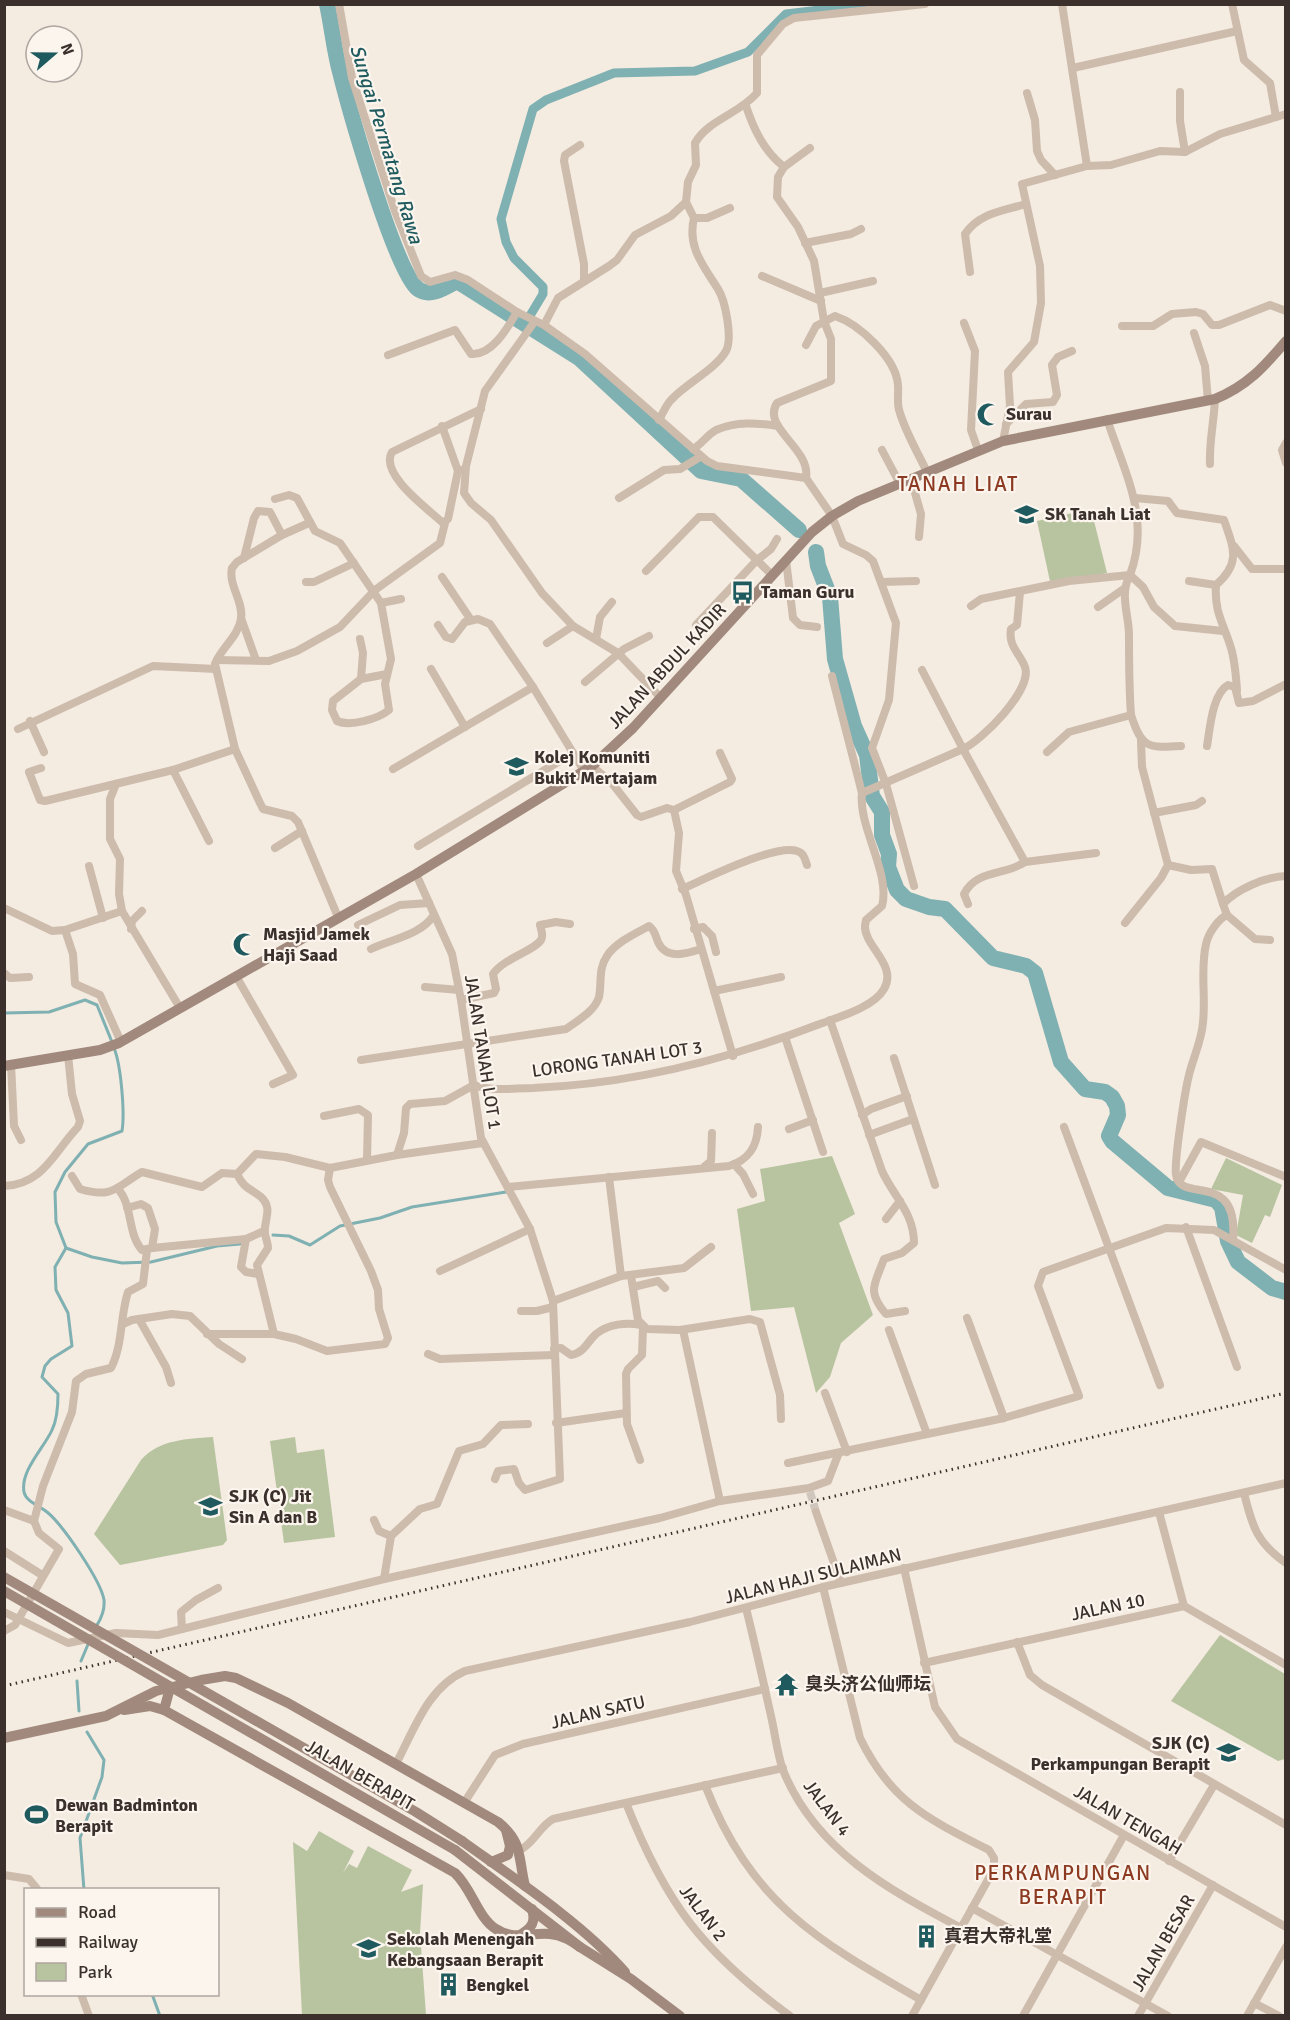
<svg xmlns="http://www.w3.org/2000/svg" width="1290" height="2020" font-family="Signika,'Noto Sans SC',sans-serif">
<rect width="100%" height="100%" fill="#f4ebe1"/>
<g fill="#b8c4a0">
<polygon points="1091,509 1107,573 1051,586 1037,521"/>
<polygon points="832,1156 855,1214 839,1223 873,1315 841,1343 830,1377 816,1393 794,1307 751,1311 737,1209 765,1201 760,1169"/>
<polygon points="1226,1158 1282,1185 1270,1217 1265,1215 1252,1243 1236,1235 1243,1195 1211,1189"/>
<path d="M213,1437L227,1540L223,1545L120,1565L94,1534L141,1460C160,1439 187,1439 213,1437Z"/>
<polygon points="295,1437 297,1453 324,1449 335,1537 284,1543 270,1441"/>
<polygon points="1220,1635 1285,1674 1285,1759 1278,1761 1171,1701"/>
<polygon points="319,1831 354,1851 343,1873 349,1864 357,1868 368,1846 412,1870 401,1892 423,1884 420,1933 426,2015 302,2015 293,1842 307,1851"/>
</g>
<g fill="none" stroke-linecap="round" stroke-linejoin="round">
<g stroke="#7fb0b2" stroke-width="3">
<polyline points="4,1013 49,1012 85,1000 97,1005 112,1042"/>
<polyline points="273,1235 289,1236 310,1245 340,1226 380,1218 412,1207 506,1192"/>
<path d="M66,1248L56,1222L55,1192L65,1172L88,1144L122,1131C125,1113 121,1065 114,1048"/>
<path d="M97,1625C102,1617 105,1610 104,1600C101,1581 63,1525 47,1512C40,1506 26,1502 24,1492C20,1471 44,1448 52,1430C57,1420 58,1406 58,1394L42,1377L45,1366L51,1359L72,1346L68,1313L56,1290L55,1267L66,1248L92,1257L122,1263L151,1262L217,1246L240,1244"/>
<polyline points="81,1661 89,1642"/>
<polyline points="77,1681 79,1711"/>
<polyline points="84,1890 80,1838 102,1777 104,1760 87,1732"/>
<polyline points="152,1994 160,2016"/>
</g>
<polyline stroke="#7fb0b2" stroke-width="9" points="525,324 543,294 543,287 514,258 506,242 501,219 533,109 546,100 614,73 695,71 748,52 786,14 870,4"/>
<g stroke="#7fb0b2" stroke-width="16">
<path d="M327,4C332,27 334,50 340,72C349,108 395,271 418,289C430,298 446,287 457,281L579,358L701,471L741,479L799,530"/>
<polyline points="816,552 818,566 830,597 835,659 854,726 867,755 872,796 882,812 882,835 889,854 888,867 897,890 906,899 929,907 945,909 993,958 1026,966 1035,973 1061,1062 1085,1089 1105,1092 1112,1097 1117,1106 1118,1115 1109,1136 1112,1141 1168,1188 1216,1200 1222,1207 1228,1241 1238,1262 1272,1288 1286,1292"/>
</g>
<polyline stroke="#cfc6bd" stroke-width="8" stroke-dasharray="8 4" stroke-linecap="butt" points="810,1492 816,1512"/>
<g stroke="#cdbbac" stroke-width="8">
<polyline points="339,4 352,78 395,211 421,276 430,282 455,275 468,280 517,312 544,325 585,354 707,461 717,466 806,478 832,516 843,544 866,555 873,561 896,623 889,700 872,748 886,784 914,886"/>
<polyline points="1062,4 1087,166"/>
<polyline points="1232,4 1244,60 1270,83 1276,117"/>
<polyline points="1073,68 1237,31"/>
<polyline points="1180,92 1180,121 1185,152"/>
<polyline points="1027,93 1035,120 1037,151 1041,160 1055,175"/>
<path d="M746,106C754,130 764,151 784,167"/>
<polyline points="580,145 565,155 564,161 584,264 584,281"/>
<polyline points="686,202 694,218 707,218 730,208"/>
<polyline points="805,243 851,234 861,229"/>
<path d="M970,272L965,234C979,213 1003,211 1026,204"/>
<polyline points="762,276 821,301"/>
<polyline points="820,293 873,281"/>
<polyline points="535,321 485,391 466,466 464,493 471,503 491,520 542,593 573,626 618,653 661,698"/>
<polyline points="964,323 975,351 971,430 978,450"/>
<path d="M544,325L558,298L609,266L617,260L635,235L671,216L686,202L688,182L696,165L695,143C708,120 739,114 757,93V55L783,24L794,18L925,4"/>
<polyline points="1122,326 1153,326 1172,314 1196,312 1203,314 1212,325 1219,325 1270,305 1286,311"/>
<polyline points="1194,333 1205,366 1208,401"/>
<path d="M806,345L816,326L835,316C859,324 896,358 898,385C899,395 896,403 900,413C906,433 918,453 927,472"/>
<path d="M388,355L455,330L471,354C492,356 508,327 517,312"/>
<path d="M1107,419C1125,474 1151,518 1130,575L1143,587L1154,607L1175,626L1223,631"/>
<path d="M659,420C663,413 666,405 671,400C685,384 716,369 726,351C733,338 725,300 718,289C703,265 687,247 694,218"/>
<polyline points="1006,424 1026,404 1053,402 1057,395 1052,365 1058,357 1072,351"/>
<polyline points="442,426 458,471 461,470"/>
<polyline points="1003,441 1010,406 1008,372 1034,342 1041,303 1040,266 1022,184 1087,166 1111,165 1160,151 1185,152 1220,134 1286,114"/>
<polyline points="1286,443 1282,450 1286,463"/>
<path d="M693,449C702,444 707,435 716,430C737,421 757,423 778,426"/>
<polyline points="882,450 900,484"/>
<path d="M1210,464C1209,442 1214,422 1215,399"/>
<path d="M458,471L448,519L443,523C428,509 379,474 392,452L481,409"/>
<path d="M806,478C811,448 761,428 777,403L831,381V339L824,321L814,261L798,227L777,197L778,177L784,167L810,148"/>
<polyline points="911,479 921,514 919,537"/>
<polyline points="619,498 664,470 680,469 700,457"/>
<path d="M1135,498L1168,501L1177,513L1224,520C1234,549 1241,563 1216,585C1214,613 1224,624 1231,648C1235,661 1236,676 1237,690"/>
<path d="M275,499L289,495L297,498L315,531L340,543L381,603L391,659L385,684L389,710C378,719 350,727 337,721L332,710L333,701L361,679L387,674"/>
<path d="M309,523L282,535L237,562L232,568C228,585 244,602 241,619C238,637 221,648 215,664L235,749L260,803L263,809L292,816L298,822L338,917"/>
<polyline points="1234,546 1252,569 1286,569"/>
<polyline points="244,558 254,518 258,511 270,512 282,535"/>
<polyline points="786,560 793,618 800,625 817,627"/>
<polyline points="646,571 699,517 713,517 772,575"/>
<polyline points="442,577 471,620"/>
<polyline points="1189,581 1216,585"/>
<polyline points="306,582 314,582 354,563"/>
<polyline points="882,582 916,581"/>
<polyline points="381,603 401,599"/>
<path d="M971,606L981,599L1069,581L1130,575C1119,594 1129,615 1129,635C1129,662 1129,688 1131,715L1069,732L1047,752"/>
<polyline points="1098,607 1125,588"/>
<polyline points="241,618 256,660"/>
<polyline points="438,625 446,637 452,639 465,622 478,619 490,624 533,687 584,771"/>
<polyline points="696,625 757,560 771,549 777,539"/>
<polyline points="360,639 363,653 361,679"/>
<polyline points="596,639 600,617 612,602"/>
<polyline points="547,643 573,626"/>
<polyline points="217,660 269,661 297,651 340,627 375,590 440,543 445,523"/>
<polyline points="431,669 465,727"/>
<path d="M922,670L963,749C981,741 1033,690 1025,667C1020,653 1008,647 1011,629L1017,625L1020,592"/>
<polyline points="585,682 624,649 649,636"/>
<path d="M1131,715C1142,748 1147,748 1181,746"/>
<polyline points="30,721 44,752"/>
<polyline points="18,729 153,666 216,669"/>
<path d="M1207,746C1210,729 1212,694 1228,685L1235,687L1239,703L1253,701L1286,684"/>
<polyline points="592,766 611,782 637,815 641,817 667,808 674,810 679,833 676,871 686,895 733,1056"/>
<polyline points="41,768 29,772 40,800 45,801 173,770 235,749"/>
<polyline points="393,769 533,687"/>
<polyline points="173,770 209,841"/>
<polyline points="116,784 110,799 110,839 120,859 119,894 122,911 180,1008"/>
<polyline points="862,793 963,749 1025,862 1096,853"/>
<polyline points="674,810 730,782 732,779 720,753"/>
<polyline points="1154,813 1196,805 1202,801"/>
<polyline points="418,846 573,753"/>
<polyline points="275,848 302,831"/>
<polyline points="1168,865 1191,870 1212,869 1223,904"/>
<polyline points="89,866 103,918"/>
<polyline points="416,874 452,954 461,1000 481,1138 530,1229 553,1301 560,1479 525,1490 519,1483 514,1469 498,1471 495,1479"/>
<path d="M682,889C705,879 774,844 797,851C804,853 805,859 807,865"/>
<path d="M968,904L964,894C977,869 1005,876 1025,862"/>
<polyline points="4,908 52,931 65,930 122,911"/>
<path d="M1227,915L1223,904C1237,889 1265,877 1286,876"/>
<polyline points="1125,923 1161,878 1168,865 1142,767 1141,741"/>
<polyline points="358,925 400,905 429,903"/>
<polyline points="131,929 132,921 142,911"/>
<polyline points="694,929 703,927 712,936 716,952"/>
<polyline points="65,930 73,954 75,984 100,995 121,1042"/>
<path d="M371,949C392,939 421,935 434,915"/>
<polyline points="4,973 10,978 29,977"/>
<polyline points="236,976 293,1075 273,1084"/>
<polyline points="425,987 459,990"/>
<polyline points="714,991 781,977"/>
<path d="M461,1000L494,993L496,989L493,974C504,958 534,951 541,940C544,935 541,930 540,925L556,922L570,924"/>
<path d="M830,1020L882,1171C894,1197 914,1213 914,1243L902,1253L884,1259C875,1284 866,1291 886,1314L905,1311"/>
<polyline points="785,1037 823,1152"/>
<polyline points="894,1058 935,1185"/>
<path d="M361,1060L566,1029C577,1021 595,1011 599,997C602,982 598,969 607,956C615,943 636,933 649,926C655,930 655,935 658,942C666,960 686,954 701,949"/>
<polyline points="11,1064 14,1126 21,1140"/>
<polyline points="862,1115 871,1109 907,1096"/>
<polyline points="324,1116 359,1109 368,1115 367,1160"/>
<polyline points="1064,1127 1160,1385"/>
<polyline points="789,1129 813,1120"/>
<polyline points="869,1135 913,1119"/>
<polyline points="397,1155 483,1143"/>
<polyline points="734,1164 743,1174 753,1194"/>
<polyline points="705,1166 711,1161 712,1133"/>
<path d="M237,1174L256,1154L285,1157L330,1168L397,1155L404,1133L406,1108L410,1104L445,1101L474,1085C493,1092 513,1088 533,1088C631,1084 726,1060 817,1025C838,1017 873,1008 884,989C898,965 864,946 865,926L866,920L882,906C891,873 858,827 862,793L832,676"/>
<path d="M72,1176L80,1189C113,1199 116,1187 142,1172L202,1187L222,1173L237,1174C245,1190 249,1187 261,1197C274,1209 263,1221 265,1234C266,1239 268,1243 268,1248L257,1265L274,1334L296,1339L327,1351L385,1344L388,1338L379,1309L378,1290L371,1271L330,1187L328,1180L330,1168"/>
<polyline points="609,1177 621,1276"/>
<polyline points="1179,1182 1201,1142 1286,1177"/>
<path d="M4,1186C44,1184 54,1152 78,1127L80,1121L72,1094L68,1055"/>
<path d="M508,1187L729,1166C748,1160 757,1148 758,1127"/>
<path d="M118,1189C133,1205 127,1233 142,1250L152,1248L155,1229L148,1208L141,1204L127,1208"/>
<polyline points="886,1219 900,1201"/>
<polyline points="1186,1227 1237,1367"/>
<polyline points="246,1239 241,1267 246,1272 258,1274"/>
<path d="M1233,1240C1239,1169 1180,1204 1176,1175C1174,1161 1185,1091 1189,1075C1193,1058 1202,1040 1203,1022C1206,996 1200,970 1206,944C1208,934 1218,919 1227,915L1255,939L1270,940"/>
<polyline points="152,1248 246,1239 264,1231"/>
<polyline points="440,1271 530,1229"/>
<polyline points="631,1276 638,1320 647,1329 680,1330 750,1319 760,1322 780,1395 781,1419"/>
<polyline points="633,1287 658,1281 665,1288"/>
<polyline points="553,1301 621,1276 684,1268 711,1247"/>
<polyline points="521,1311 537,1311 553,1307"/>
<polyline points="967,1318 1004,1418"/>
<polyline points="139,1319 166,1367 171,1383"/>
<polyline points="123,1324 132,1320 172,1314 190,1316 219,1344 242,1359"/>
<polyline points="683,1330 720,1501"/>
<polyline points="889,1330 927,1434"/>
<polyline points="207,1334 274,1334"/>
<path d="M554,1349L561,1348L571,1355C584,1353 587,1342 596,1334C608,1324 627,1322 641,1325"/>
<polyline points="428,1354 440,1359 554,1355"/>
<polyline points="825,1393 847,1452"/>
<polyline points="556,1423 626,1413"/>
<polyline points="640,1460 627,1424 626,1374 628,1369 642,1355 643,1327"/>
<polyline points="788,1463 1004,1418 1079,1396 1038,1286 1043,1272 1166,1228 1214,1230 1286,1270"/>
<path d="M1244,1493C1252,1526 1257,1543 1286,1563"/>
<polyline points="4,1510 34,1521"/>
<polyline points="816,1512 841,1583"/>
<polyline points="1159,1512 1184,1606"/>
<polyline points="374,1520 379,1531 391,1536"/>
<polyline points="4,1551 42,1575"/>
<polyline points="904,1568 935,1707 957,1739 1286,1927"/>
<polyline points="384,1579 391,1536 420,1509 437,1504 459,1451 483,1444 501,1425 528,1424"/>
<path d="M823,1587L860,1738C891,1802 928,1819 989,1850L994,1858V1869L912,2016"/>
<path d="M746,1608C755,1644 763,1680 771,1716C775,1733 777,1753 783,1770C815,1850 889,1890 961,1928"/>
<polyline points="4,1612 68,1643 116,1633 158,1635 384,1579 660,1518 720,1501 809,1488 828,1481 838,1455"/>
<polyline points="182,1629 181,1612 196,1600 218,1588"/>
<path d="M4,1631L15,1625L59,1549L39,1533L34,1521L43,1486L72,1412L76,1381L86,1374L111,1368C123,1345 120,1316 128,1292L143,1284L147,1250"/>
<polyline points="1017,1642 1030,1675 1042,1685 1286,1825"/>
<polyline points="924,1663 1184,1606 1286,1665"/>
<path d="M396,1764C414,1730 428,1687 465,1671L690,1622L823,1587L1286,1483"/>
<path d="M705,1785C751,1903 816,1940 921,2000"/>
<polyline points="464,1803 495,1755 523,1744 765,1689"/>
<path d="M626,1803C666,1904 702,1951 790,2016"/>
<path d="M520,1850C534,1843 539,1827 553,1819L783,1768"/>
<polyline points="1169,1861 1214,1785"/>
<polyline points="4,1875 29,1879 38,1890"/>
<polyline points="972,1908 1168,2016"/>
<polyline points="81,1994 89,2016"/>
<polyline points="1254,2003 1279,2016"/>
<polyline points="1023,2016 1124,1835"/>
<polyline points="1138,2016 1213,1885"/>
<polyline points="1247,2016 1286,1947"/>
</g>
<g stroke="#a18a7d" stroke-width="10">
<path d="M4,1066L100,1050L119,1043L416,874L592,766L633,728L812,532L832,516L858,501L1003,441L1215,399C1247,386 1264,367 1286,341"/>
<path d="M124,1710L150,1706L164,1710L455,1873C472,1889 478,1918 496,1929C514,1941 531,1932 550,1934C562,1935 571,1941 580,1947"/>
<polyline points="164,1710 170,1688"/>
<path d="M4,1738L106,1716L156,1691L201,1680L225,1676L236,1678L288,1703L498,1822C523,1842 518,1857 525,1886"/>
<path d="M462,1841C515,1879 583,1924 625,1972"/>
<polyline points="455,1850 580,1947 631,1979 680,2016"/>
<polyline points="491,1862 508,1855 510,1846 506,1830"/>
<path d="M520,1935C532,1928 536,1922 532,1909"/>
</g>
<polyline stroke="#3b302b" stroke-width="3" stroke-dasharray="1.5 4.5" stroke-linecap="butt" points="4,1686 1286,1393"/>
<g stroke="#a18a7d" stroke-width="10">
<polyline points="4,1577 416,1812 462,1841"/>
<polyline points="4,1591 455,1850"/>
</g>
</g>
<defs>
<symbol id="mosque-bare" viewBox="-9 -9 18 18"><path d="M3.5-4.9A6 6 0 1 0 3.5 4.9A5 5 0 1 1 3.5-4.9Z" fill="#1f5a5e" stroke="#fbf5ee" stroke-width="2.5" paint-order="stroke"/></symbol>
<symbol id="school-bare" viewBox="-9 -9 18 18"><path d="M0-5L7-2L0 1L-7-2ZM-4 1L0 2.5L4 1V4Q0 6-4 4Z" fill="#1f5a5e" stroke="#fbf5ee" stroke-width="2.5" paint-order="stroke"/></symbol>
<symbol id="bus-bare" viewBox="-9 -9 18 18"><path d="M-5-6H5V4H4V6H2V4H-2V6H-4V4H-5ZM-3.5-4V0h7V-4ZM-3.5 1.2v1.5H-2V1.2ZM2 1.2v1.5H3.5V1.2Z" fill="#1f5a5e" stroke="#fbf5ee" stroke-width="2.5" paint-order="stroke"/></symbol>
<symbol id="university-bare" viewBox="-9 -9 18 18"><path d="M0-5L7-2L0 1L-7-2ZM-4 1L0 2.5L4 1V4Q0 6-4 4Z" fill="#1f5a5e" stroke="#fbf5ee" stroke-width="2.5" paint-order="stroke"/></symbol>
<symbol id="temple-bare" viewBox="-9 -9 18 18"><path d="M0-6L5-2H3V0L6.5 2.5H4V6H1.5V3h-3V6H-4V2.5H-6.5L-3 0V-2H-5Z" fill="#1f5a5e" stroke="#fbf5ee" stroke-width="2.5" paint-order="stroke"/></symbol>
<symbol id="stadium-bare" viewBox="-9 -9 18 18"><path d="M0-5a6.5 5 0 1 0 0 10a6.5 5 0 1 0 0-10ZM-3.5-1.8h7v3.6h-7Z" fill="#1f5a5e" stroke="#fbf5ee" stroke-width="2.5" paint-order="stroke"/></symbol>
<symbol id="building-bare" viewBox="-9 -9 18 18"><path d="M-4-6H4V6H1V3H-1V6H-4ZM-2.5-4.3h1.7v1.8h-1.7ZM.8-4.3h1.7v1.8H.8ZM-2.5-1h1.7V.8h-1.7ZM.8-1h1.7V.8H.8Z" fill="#1f5a5e" stroke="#fbf5ee" stroke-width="2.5" paint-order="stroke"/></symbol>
</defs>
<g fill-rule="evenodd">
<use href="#mosque-bare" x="972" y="398" width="33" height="33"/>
<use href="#school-bare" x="1010" y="498" width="33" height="33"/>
<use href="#bus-bare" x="726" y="576" width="33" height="33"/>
<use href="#university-bare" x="500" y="750" width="33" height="33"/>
<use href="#mosque-bare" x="228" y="928" width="33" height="33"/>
<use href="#school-bare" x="194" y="1490" width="33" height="33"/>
<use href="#temple-bare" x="770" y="1668" width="33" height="33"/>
<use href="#school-bare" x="1212" y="1736" width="33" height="33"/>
<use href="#stadium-bare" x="20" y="1798" width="33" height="33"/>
<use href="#building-bare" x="910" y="1920" width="33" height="33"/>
<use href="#school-bare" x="352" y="1932" width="33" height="33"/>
<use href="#building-bare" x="432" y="1968" width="33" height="33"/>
</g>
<g text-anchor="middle" stroke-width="4.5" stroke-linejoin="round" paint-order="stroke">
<g font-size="18" font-weight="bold" fill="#3b302b" stroke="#fbf5ee" text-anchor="start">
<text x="1006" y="420">Surau</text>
<text x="1045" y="520">SK Tanah Liat</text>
<text x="761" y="598">Taman Guru</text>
<text x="534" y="763">Kolej Komuniti<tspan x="534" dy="21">Bukit Mertajam</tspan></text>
<text x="263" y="940">Masjid Jamek<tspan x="263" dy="21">Haji Saad</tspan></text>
<text x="229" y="1502">SJK (C) Jit<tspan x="229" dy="21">Sin A dan B</tspan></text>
<text x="805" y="1690">臭头济公仙师坛</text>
<text x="1210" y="1749" text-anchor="end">SJK (C)<tspan x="1210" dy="21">Perkampungan Berapit</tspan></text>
<text x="55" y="1811">Dewan Badminton<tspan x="55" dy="21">Berapit</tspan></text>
<text x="944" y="1942">真君大帝礼堂</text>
<text x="387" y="1945">Sekolah Menengah<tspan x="387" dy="21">Kebangsaan Berapit</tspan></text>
<text x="466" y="1991">Bengkel</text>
</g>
<g font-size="18" fill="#3b302b" stroke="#fbf5ee">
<text transform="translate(667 666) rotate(-47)" y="6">JALAN ABDUL KADIR</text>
<text transform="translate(483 1052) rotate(81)" y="6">JALAN TANAH LOT 1</text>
<text transform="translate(617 1059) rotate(-8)" y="6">LORONG TANAH LOT 3</text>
<text transform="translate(813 1576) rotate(-14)" y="6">JALAN HAJI SULAIMAN</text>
<text transform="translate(1108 1607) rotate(-12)" y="6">JALAN 10</text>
<text transform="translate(598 1712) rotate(-13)" y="6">JALAN SATU</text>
<text transform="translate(360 1775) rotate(30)" y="6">JALAN BERAPIT</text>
<text transform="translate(827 1808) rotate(53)" y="6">JALAN 4</text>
<text transform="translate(1128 1820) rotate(30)" y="6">JALAN TENGAH</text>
<text transform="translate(703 1913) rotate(53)" y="6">JALAN 2</text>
<text transform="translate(1163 1943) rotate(-60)" y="6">JALAN BESAR</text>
</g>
<g font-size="20" font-style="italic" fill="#1f5a5e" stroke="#fbf5ee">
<text transform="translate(387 144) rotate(73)" y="7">Sungai Permatang Rawa</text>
</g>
<g font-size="21" letter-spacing="1.5" fill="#8c3b22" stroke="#fbf5ee">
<text x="958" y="491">TANAH LIAT</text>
<text x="1063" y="1880">PERKAMPUNGAN<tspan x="1063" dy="24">BERAPIT</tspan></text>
</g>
</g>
<rect width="1290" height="2020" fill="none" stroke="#3b302b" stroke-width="12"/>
<rect x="24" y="1888" width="195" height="108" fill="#fbf5ee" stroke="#aea6a0" stroke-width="1.5"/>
<rect x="36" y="1908" width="30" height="9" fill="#a18a7d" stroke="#aea6a0" stroke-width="1.5"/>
<text x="78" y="1918" font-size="18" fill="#3b302b">Road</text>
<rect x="36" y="1938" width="30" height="9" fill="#3b302b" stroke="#aea6a0" stroke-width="1.5"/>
<text x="78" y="1948" font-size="18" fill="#3b302b">Railway</text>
<rect x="36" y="1963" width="30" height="18" fill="#b8c4a0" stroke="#aea6a0" stroke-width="1.5"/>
<text x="78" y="1978" font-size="18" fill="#3b302b">Park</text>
<g transform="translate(54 54) rotate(70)"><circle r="28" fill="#fbf5ee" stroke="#aea6a0" stroke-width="1.5"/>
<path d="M0-4.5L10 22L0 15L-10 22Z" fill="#1f5a5e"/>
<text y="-9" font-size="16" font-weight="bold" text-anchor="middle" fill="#3b302b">N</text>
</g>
</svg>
